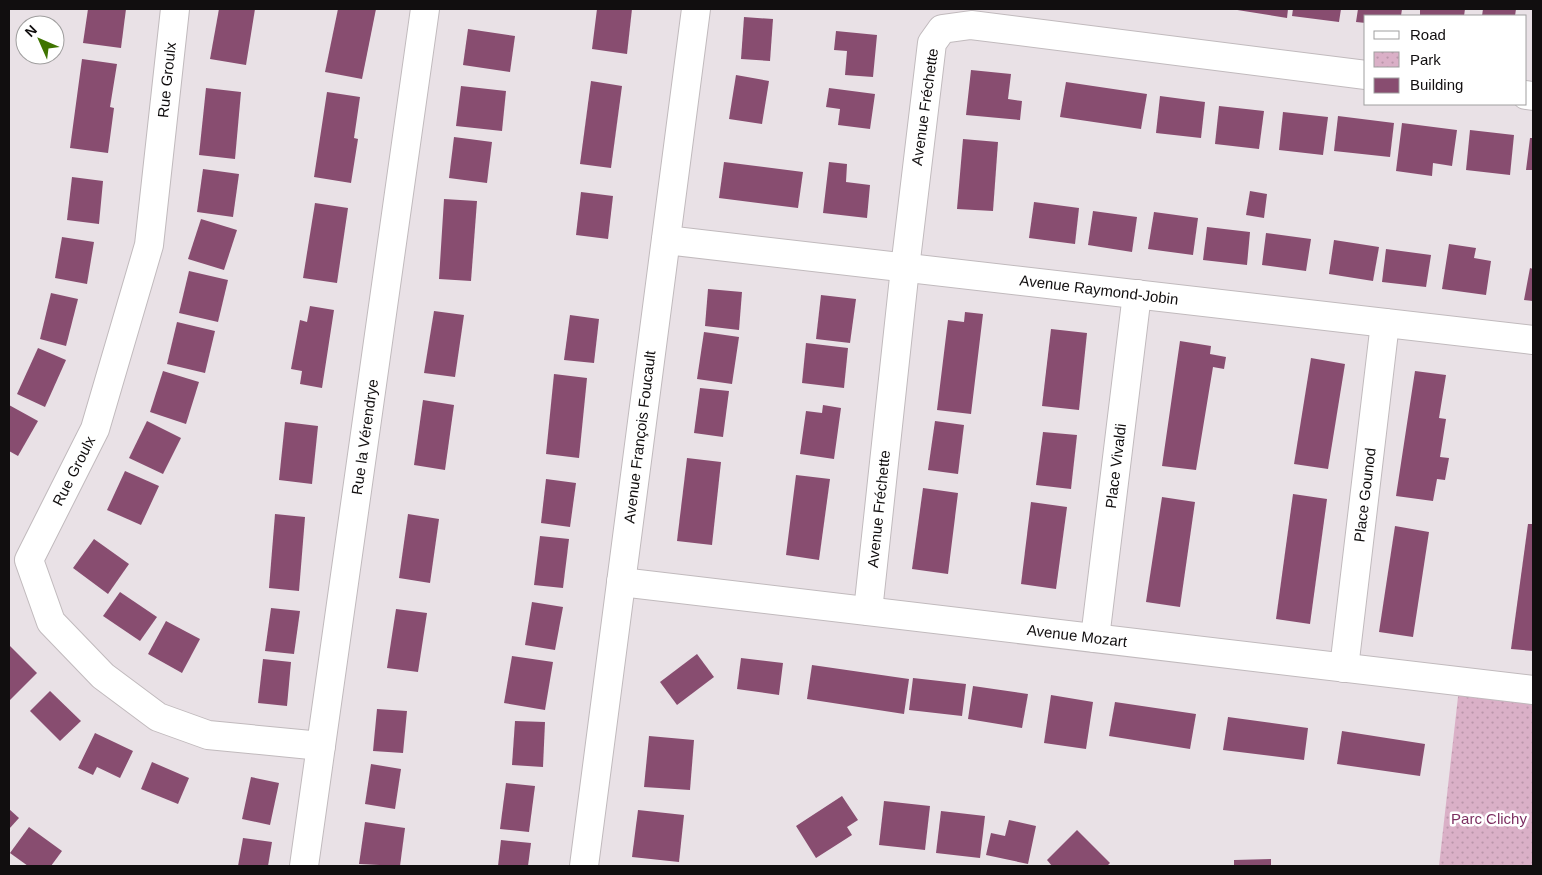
<svg xmlns="http://www.w3.org/2000/svg" width="1542" height="875" font-family="Helvetica,sans-serif">
<defs>
<pattern id="park-dots" width="8" height="8" patternUnits="userSpaceOnUse" patternTransform="scale(1.25)"><rect width="8" height="8" fill="#dab0c7"/><path d="M2 2h.1M6 6h.1" fill="none" stroke="#ba96aa" stroke-width="1.8" stroke-linecap="round"/></pattern>
</defs>
<rect width="100%" height="100%" fill="#e9e1e6"/>
<polygon fill="url(#park-dots)" points="1459,688 1533,697 1533,866 1439,866"/>
<g fill="#884d70">
<polygon points="88,9 126,9 121,48 83,43"/>
<polygon points="219,9 255,9 246,65 210,59"/>
<polygon points="338,9 376,9 362,79 325,72"/>
<polygon points="597,9 632,9 627,54 592,49"/>
<polygon points="1231,9 1288,9 1287,18"/>
<polygon points="1293,9 1341,9 1339,22 1292,16"/>
<polygon points="1358,9 1402,9 1401,16 1366,16 1366,23 1356,22"/>
<polygon points="1420,9 1465,9 1464,16 1420,16"/>
<polygon points="1483,9 1516,9 1515,16 1482,16"/>
<polygon points="744,17 773,19 770,61 741,59"/>
<polygon points="468,29 515,36 510,72 463,65"/>
<polygon points="836,31 877,35 873,77 845,75 847,51 834,50"/>
<polygon points="82,59 117,64 110,107 114,108 108,153 70,148"/>
<polygon points="971,70 1011,74 1008,99 1022,101 1020,120 966,115"/>
<polygon points="736,75 769,81 762,124 729,119"/>
<polygon points="591,81 622,86 611,168 580,164"/>
<polygon points="1066,82 1147,94 1141,129 1060,117"/>
<polygon points="461,86 506,91 502,131 456,126"/>
<polygon points="206,88 241,92 235,159 199,155"/>
<polygon points="829,88 875,94 870,129 838,125 840,109 826,107"/>
<polygon points="327,92 360,97 354,138 358,139 351,183 314,177"/>
<polygon points="1160,96 1205,102 1201,138 1156,133"/>
<polygon points="1219,106 1264,111 1259,149 1215,144"/>
<polygon points="1283,112 1328,117 1323,155 1279,150"/>
<polygon points="1338,116 1394,123 1390,157 1334,151"/>
<polygon points="1402,123 1457,130 1452,166 1433,163 1432,176 1396,171"/>
<polygon points="1470,130 1514,135 1510,175 1466,170"/>
<polygon points="454,137 492,142 487,183 449,178"/>
<polygon points="1530,138 1533,138 1533,170 1526,170"/>
<polygon points="963,139 998,142 993,211 957,209"/>
<polygon points="724,162 803,172 798,208 719,198"/>
<polygon points="829,162 847,164 846,182 870,185 867,218 823,213"/>
<polygon points="203,169 239,174 233,217 197,212"/>
<polygon points="72,177 103,181 99,224 67,220"/>
<polygon points="1250,191 1267,194 1264,218 1246,215"/>
<polygon points="581,192 613,196 608,239 576,235"/>
<polygon points="444,199 477,201 471,281 439,279"/>
<polygon points="1034,202 1079,208 1075,244 1029,238"/>
<polygon points="315,203 348,208 337,283 303,278"/>
<polygon points="1093,211 1137,217 1132,252 1088,245"/>
<polygon points="1154,212 1198,218 1193,255 1148,249"/>
<polygon points="201,219 237,230 224,270 188,259"/>
<polygon points="1207,227 1250,232 1247,265 1203,260"/>
<polygon points="1266,233 1311,239 1306,271 1262,265"/>
<polygon points="62,237 94,242 87,284 55,278"/>
<polygon points="1334,240 1379,247 1373,281 1329,274"/>
<polygon points="1449,244 1476,248 1474,258 1491,261 1486,295 1442,289"/>
<polygon points="1386,249 1431,255 1426,287 1382,282"/>
<polygon points="1530,268 1533,269 1533,301 1524,300"/>
<polygon points="189,271 228,280 218,322 179,313"/>
<polygon points="708,289 742,292 739,330 705,326"/>
<polygon points="51,293 78,299 66,346 40,339"/>
<polygon points="821,295 856,299 850,343 816,339"/>
<polygon points="310,306 334,310 322,388 300,384 302,371 291,369 300,320 307,322"/>
<polygon points="434,311 464,315 455,377 424,373"/>
<polygon points="965,312 983,314 971,414 937,410 948,320 964,322"/>
<polygon points="570,315 599,319 594,363 564,360"/>
<polygon points="177,322 215,331 205,373 167,364"/>
<polygon points="1051,329 1087,333 1079,410 1042,406"/>
<polygon points="704,332 739,337 732,384 697,379"/>
<polygon points="1180,341 1211,346 1210,354 1226,357 1224,369 1213,367 1196,470 1162,466"/>
<polygon points="806,343 848,348 844,388 802,383"/>
<polygon points="38,348 66,360 45,407 17,394"/>
<polygon points="1311,358 1345,364 1328,469 1294,464"/>
<polygon points="163,371 199,382 186,424 150,412"/>
<polygon points="1415,371 1446,375 1439,418 1446,419 1440,457 1449,458 1445,480 1437,479 1433,501 1396,496"/>
<polygon points="554,374 587,378 579,458 546,454"/>
<polygon points="700,388 729,391 723,437 694,433"/>
<polygon points="423,400 454,405 445,470 414,465"/>
<polygon points="9,405 38,421 18,456 9,451"/>
<polygon points="823,405 841,408 834,459 800,454 806,411 822,413"/>
<polygon points="147,421 181,438 163,474 129,458"/>
<polygon points="935,421 964,425 958,474 928,470"/>
<polygon points="285,422 318,426 312,484 279,480"/>
<polygon points="1043,432 1077,435 1071,489 1036,485"/>
<polygon points="687,458 721,462 712,545 677,541"/>
<polygon points="125,471 159,486 141,525 107,510"/>
<polygon points="796,475 830,479 819,560 786,555"/>
<polygon points="546,479 576,483 570,527 541,523"/>
<polygon points="923,488 958,493 948,574 912,569"/>
<polygon points="1293,494 1327,499 1310,624 1276,619"/>
<polygon points="1162,497 1195,502 1180,607 1146,602"/>
<polygon points="1031,502 1067,507 1056,589 1021,584"/>
<polygon points="275,514 305,517 299,591 269,588"/>
<polygon points="408,514 439,519 430,583 399,578"/>
<polygon points="1528,524 1533,524 1533,651 1511,649"/>
<polygon points="1395,526 1429,532 1413,637 1379,632"/>
<polygon points="540,536 569,539 563,588 534,585"/>
<polygon points="94,539 129,564 108,594 73,568"/>
<polygon points="120,592 157,617 140,641 103,616"/>
<polygon points="532,602 563,607 555,650 525,645"/>
<polygon points="271,608 300,611 294,654 265,651"/>
<polygon points="396,609 427,613 418,672 387,668"/>
<polygon points="166,621 200,639 182,673 148,654"/>
<polygon points="9,645 37,673 10,700 9,700"/>
<polygon points="697,654 714,677 677,705 660,682"/>
<polygon points="512,656 553,662 545,710 504,703"/>
<polygon points="741,658 783,663 779,695 737,689"/>
<polygon points="263,659 291,662 287,706 258,703"/>
<polygon points="812,665 909,679 904,714 807,699"/>
<polygon points="913,678 966,684 962,716 909,710"/>
<polygon points="973,686 1028,694 1022,728 968,719"/>
<polygon points="50,691 81,721 60,741 30,711"/>
<polygon points="1051,695 1093,702 1086,749 1044,743"/>
<polygon points="1115,702 1196,714 1190,749 1109,736"/>
<polygon points="377,709 407,711 403,753 373,751"/>
<polygon points="1228,717 1308,728 1304,760 1223,750"/>
<polygon points="515,721 545,722 543,767 512,765"/>
<polygon points="1342,731 1425,744 1420,776 1337,764"/>
<polygon points="95,733 133,751 120,778 97,767 93,775 78,768"/>
<polygon points="649,736 694,740 690,790 644,787"/>
<polygon points="152,762 189,778 178,804 141,789"/>
<polygon points="371,764 401,769 395,809 365,804"/>
<polygon points="251,777 279,783 270,825 242,819"/>
<polygon points="506,783 535,786 529,832 500,829"/>
<polygon points="842,796 858,820 847,827 852,835 816,858 796,826"/>
<polygon points="884,801 930,806 925,850 879,845"/>
<polygon points="9,809 19,818 9,829"/>
<polygon points="638,810 684,815 679,862 632,857"/>
<polygon points="941,811 985,816 980,858 936,853"/>
<polygon points="1009,820 1036,826 1028,864 986,855 991,833 1005,836"/>
<polygon points="365,822 405,828 400,866 359,864"/>
<polygon points="29,827 62,851 51,866 28,866 10,853"/>
<polygon points="1077,830 1110,863 1107,866 1052,866 1047,860"/>
<polygon points="243,838 272,842 268,866 238,866"/>
<polygon points="501,840 531,843 528,866 498,866"/>
<polygon points="1271,859 1271,866 1234,866 1234,860"/>
</g>
<g fill="none" stroke-linecap="round" stroke-linejoin="round">
<defs>
<g id="minor">
<polyline points="175,9 149,245 95,429 29,560 51,622 103,676 158,717 208,735 321,746"/>
<polyline points="1526,95 1533,96"/>
<polyline points="666,240 1533,340"/>
<polyline points="621,582 1533,690"/>
<polyline points="868,611 905,268 932,43 942,29 971,25 1366,75"/>
<polyline points="1095,638 1137,294"/>
<polyline points="1344,668 1385,323"/>
<polyline points="304,866 425,9"/>
<polyline points="584,866 696,9"/>
</g>
</defs>
<use href="#minor" stroke="#c1babd" stroke-width="30"/>
<use href="#minor" stroke="#fff" stroke-width="28"/>
</g>
<g text-anchor="middle" stroke-width="5" stroke-linejoin="round" paint-order="stroke">
<g font-size="15" fill="#110e0f" stroke="#fff">
<text transform="translate(167 80) rotate(-84)" y="5">Rue Groulx</text>
<text transform="translate(925 107) rotate(-82)" y="5">Avenue Fréchette</text>
<text transform="translate(1099 290) rotate(7)" y="5">Avenue Raymond-Jobin</text>
<text transform="translate(365 437) rotate(-82)" y="5">Rue la Vérendrye</text>
<text transform="translate(640 437) rotate(-83)" y="5">Avenue François Foucault</text>
<text transform="translate(1116 466) rotate(-83)" y="5">Place Vivaldi</text>
<text transform="translate(74 471) rotate(-63)" y="5">Rue Groulx</text>
<text transform="translate(1365 495) rotate(-83)" y="5">Place Gounod</text>
<text transform="translate(879 509) rotate(-84)" y="5">Avenue Fréchette</text>
<text transform="translate(1077 636) rotate(7)" y="5">Avenue Mozart</text>
</g>
<g font-size="15" fill="#7c2f61" stroke="#fff">
<text x="1489" y="824">Parc Clichy</text>
</g>
</g>
<rect width="1542" height="875" fill="none" stroke="#110e0f" stroke-width="20"/>
<rect x="1364" y="15" width="162" height="90" fill="#ffffff" stroke="#a09f9f"/>
<rect x="1374" y="31" width="25" height="8" fill="#ffffff" stroke="#a09f9f"/>
<text x="1410" y="40" font-size="15" fill="#110e0f">Road</text>
<rect x="1374" y="52" width="25" height="15" fill="url(#park-dots)" stroke="#a09f9f"/>
<text x="1410" y="65" font-size="15" fill="#110e0f">Park</text>
<rect x="1374" y="78" width="25" height="15" fill="#884d70" stroke="#a09f9f"/>
<text x="1410" y="90" font-size="15" fill="#110e0f">Building</text>
<g transform="translate(40 40) rotate(315)"><circle r="24" fill="#ffffff" stroke="#a09f9f"/>
<path d="M0-4L9 19L0 12L-9 19Z" fill="#3f7400"/>
<text y="-8" font-size="14" font-weight="bold" text-anchor="middle" fill="#110e0f">N</text>
</g>
</svg>
